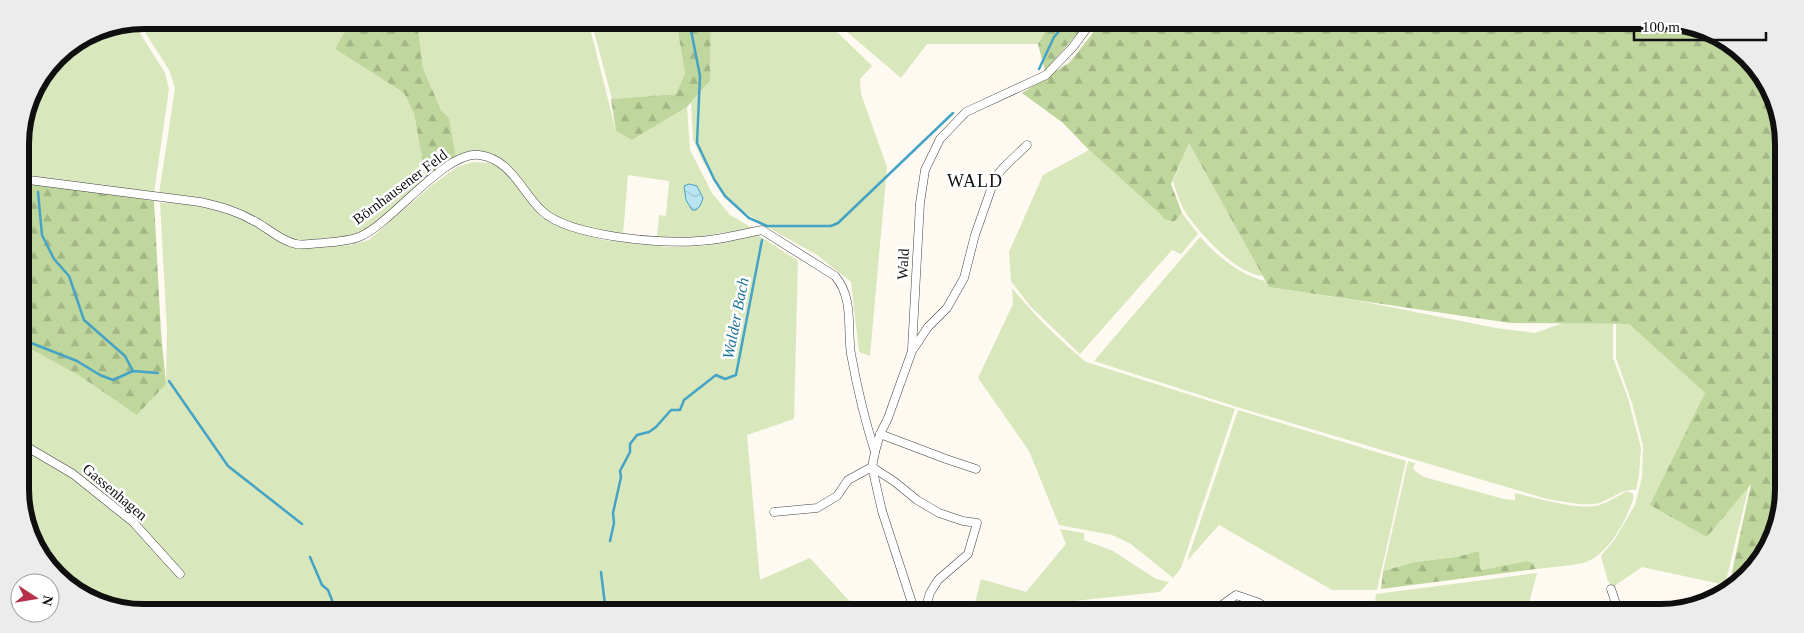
<svg xmlns="http://www.w3.org/2000/svg" width="1804" height="633" font-family="'Times New Roman',serif">
<defs>
<pattern id="forest-firs" width="22" height="20" patternUnits="userSpaceOnUse" patternTransform="scale(1.25)"><rect width="22" height="20" fill="#bfd69d"/><path d="M5 1l3.5 6h-7zM16 11l3.5 6h-7z" fill="#a3b686"/></pattern>
<pattern id="water-waves" width="16" height="10" patternUnits="userSpaceOnUse" patternTransform="scale(1.25)"><rect width="16" height="10" fill="#b9e5f2"/><path d="M0 5q4-4 8 0t8 0" fill="none" stroke="#9ec3ce"/></pattern>
</defs>
<rect width="100%" height="100%" fill="#fefaf1"/>
<g fill="#d8e7bc">
<polygon points="144,20 360,20 356,21 335,49 404,93 414,114 426,180 380,221 358,235 331,240 297,241 229,206 195,197 159,194 175,88 169,70 138,21"/>
<path d="M417,20H588L616,131L632,140L687,107L690,150L712,193L730,215L754,229L720,233L698,238L657,237L659,215L666,216L669,181L628,175L623,235C600,234 562,225 544,209C521,188 514,157 479,153C472,152 463,155 456,157L449,118L441,110L423,68Z"/>
<polygon points="591,20 676,20 685,73 676,94 612,99"/>
<polygon points="711,20 825,20 872,66 860,79 861,94 887,167 870,356 859,352 851,282 817,255 764,225 730,202 702,160 693,139 691,103 710,81"/>
<polygon points="833,20 1052,20 1038,44 927,44 901,78"/>
<polygon points="133,22 165,73 169,89 154,193 21,177 20,135 33,89 62,51 97,29"/>
<path d="M1189,143L1263,276C1237,275 1198,232 1184,210C1179,201 1176,190 1173,181Z"/>
<polygon points="1089,150 1159,213 1164,219 1174,222 1182,213 1198,234 1181,254 1172,250 1080,354 1030,306 1011,281 1009,252 1043,175"/>
<polygon points="473,162 489,163 502,168 541,217 559,227 603,240 669,247 704,246 758,235 798,261 794,419 747,435 760,580 810,558 854,606 852,613 144,613 104,607 51,571 22,513 21,344 80,376 138,414 166,384 167,331 160,203 180,202 233,214 291,246 302,248 351,245 369,240 431,186 457,167"/>
<path d="M1200,237C1217,256 1240,275 1265,281L1269,287L1360,301L1496,328L1535,333L1563,323L1613,324V358L1628,398L1641,448L1639,475L1636,490C1622,488 1612,499 1599,503C1584,507 1563,501 1547,499L1237,407L1094,361Z"/>
<path d="M1012,288C1034,315 1059,340 1086,362L1235,409L1181,568L1173,578L1131,544L1112,535L1059,525L1029,451L978,378L1013,304Z"/>
<polygon points="1616,324 1629,324 1705,393 1707,537 1749,486 1725,585 1642,567 1613,587 1608,581 1601,556 1615,539 1635,505 1642,477 1643,446 1632,403 1616,358"/>
<polygon points="1238,410 1406,461 1377,590 1332,590 1219,525 1187,561"/>
<path d="M1408,461L1415,463L1413,468L1415,471L1424,477L1504,499L1515,500V493C1535,498 1581,511 1599,505C1609,502 1618,496 1627,491L1633,494V500C1625,522 1608,556 1583,563C1568,566 1551,567 1536,569L1533,563L1527,561L1481,570L1479,551L1456,557L1415,562L1383,571Z"/>
<polygon points="1060,529 1084,533 1084,540 1113,551 1156,579 1169,582 1160,592 1045,604 1043,613 999,613 1000,610 975,603 981,579 1026,592 1066,544"/>
<polygon points="1537,573 1527,611 1530,613 1374,613 1376,594"/>
</g>
<g fill="url(#forest-firs)">
<polygon points="360,20 417,20 423,68 441,110 449,118 456,157 426,180 414,114 404,93 335,49 348,26"/>
<polygon points="676,20 711,20 710,81 687,107 632,140 616,131 611,99 676,94 685,73"/>
<polygon points="1052,20 1089,20 1045,71 1038,44"/>
<polygon points="1103,20 1660,20 1700,26 1753,62 1783,127 1778,529 1735,587 1729,586 1751,484 1707,537 1650,505 1705,393 1629,324 1510,323 1269,287 1189,143 1171,184 1182,213 1174,222 1164,219 1159,213 1089,150 1063,123 1022,93 1070,62"/>
<polygon points="21,182 125,196 154,201 161,333 166,384 137,415 80,376 21,344"/>
<polygon points="1479,551 1481,570 1527,561 1533,563 1536,569 1381,589 1383,571 1415,562 1456,557"/>
</g>
<polygon fill="url(#water-waves)" stroke="#45a3c5" points="689,184 697,186 703,198 700,206 696,210 692,210 686,200 684,186"/>
<g fill="none" stroke-linecap="round" stroke-linejoin="round">
<g stroke="#45a3c5" stroke-width="2.5">
<polyline points="689,20 700,76 697,143 714,179 725,196 749,218 767,226 831,226 838,223 953,113"/>
<polyline points="1039,69 1054,37 1069,20"/>
<polyline points="38,192 42,235 54,259 69,276 84,320 125,356 133,371"/>
<polyline points="21,339 77,361 100,375 113,380 133,371 158,373"/>
<polyline points="169,381 228,466 302,524"/>
<polyline points="610,541 614,523 613,513 621,477 620,471 630,452 630,444 637,435 649,432 656,427 671,410 680,410 684,400 716,375 725,379 736,375 762,240"/>
<polyline points="310,557 322,585 328,590 337,613"/>
<polyline points="601,572 606,613"/>
</g>
<defs>
<g id="street">
<path d="M21,179L200,202C222,207 237,211 256,222C269,229 281,241 296,244C304,246 314,243 322,243C334,242 349,241 359,237C393,223 444,151 479,155C511,159 521,191 542,211C570,237 662,244 699,241C720,240 741,234 762,230L835,276C854,298 847,328 851,354C857,387 865,421 875,452"/>
<polyline points="912,349 920,203 925,170 940,139 966,112 1046,75 1072,48 1093,20"/>
<polyline points="880,434 946,459 976,469"/>
<polyline points="22,444 73,474 133,522 180,574"/>
<polyline points="774,512 817,508 837,496 848,480 872,467 895,482 917,500 939,513 963,521 977,523 968,554 938,580 930,593 924,613"/>
<polyline points="1611,589 1619,613"/>
<polyline points="917,613 913,606 882,511 872,467 875,452 880,434 888,418 912,351 928,327 947,308 964,278 975,235 995,178 1003,168 1027,145"/>
<polyline points="1211,613 1236,595 1257,602 1276,613"/>
</g>
</defs>
<use href="#street" stroke="#424242" stroke-width="9"/>
<use href="#street" stroke="#fff" stroke-width="8"/>
</g>
<g text-anchor="middle" stroke-width="5" stroke-linejoin="round" paint-order="stroke">
<g font-size="15" fill="#0f0f0f" stroke="#fff">
<text transform="translate(400 187) rotate(-37)" y="5">Börnhausener Feld</text>
<text transform="translate(903 264) rotate(-87)" y="5">Wald</text>
<text transform="translate(115 492) rotate(40)" y="5">Gassenhagen</text>
</g>
<g font-size="16" font-style="italic" fill="#1f7599" stroke="#fff">
<text transform="translate(735 318) rotate(-79)" y="6">Walder Bach</text>
</g>
<g font-size="18" letter-spacing="1" fill="#0f0f0f" stroke="#fff">
<text x="975" y="187">WALD</text>
</g>
</g>
<path d="M0 0H1804V633H0ZM144 29H1660A115 115 0 0 1 1775 144V489A115 115 0 0 1 1660 604H144A115 115 0 0 1 29 489V144A115 115 0 0 1 144 29Z" fill="#ececec" fill-rule="evenodd"/>
<path fill="none" stroke="#0f0f0f" stroke-width="6" d="M144 29H1660A115 115 0 0 1 1775 144V489A115 115 0 0 1 1660 604H144A115 115 0 0 1 29 489V144A115 115 0 0 1 144 29Z"/>
<g transform="translate(35 598) rotate(102)"><circle r="24" fill="#ffffff" stroke="#9f9f9f"/>
<path d="M0-4L9 19L0 12L-9 19Z" fill="#b62f48"/>
<text y="-8" font-size="14" font-weight="bold" text-anchor="middle" fill="#0f0f0f">N</text>
</g>
<path d="M1634 32v8h132v-8" fill="none" stroke="#0f0f0f" stroke-width="2.5"/>
<text x="1642" y="32" font-size="15" fill="#0f0f0f" stroke="#ffffff" stroke-width="4" paint-order="stroke">100 m</text>
</svg>
